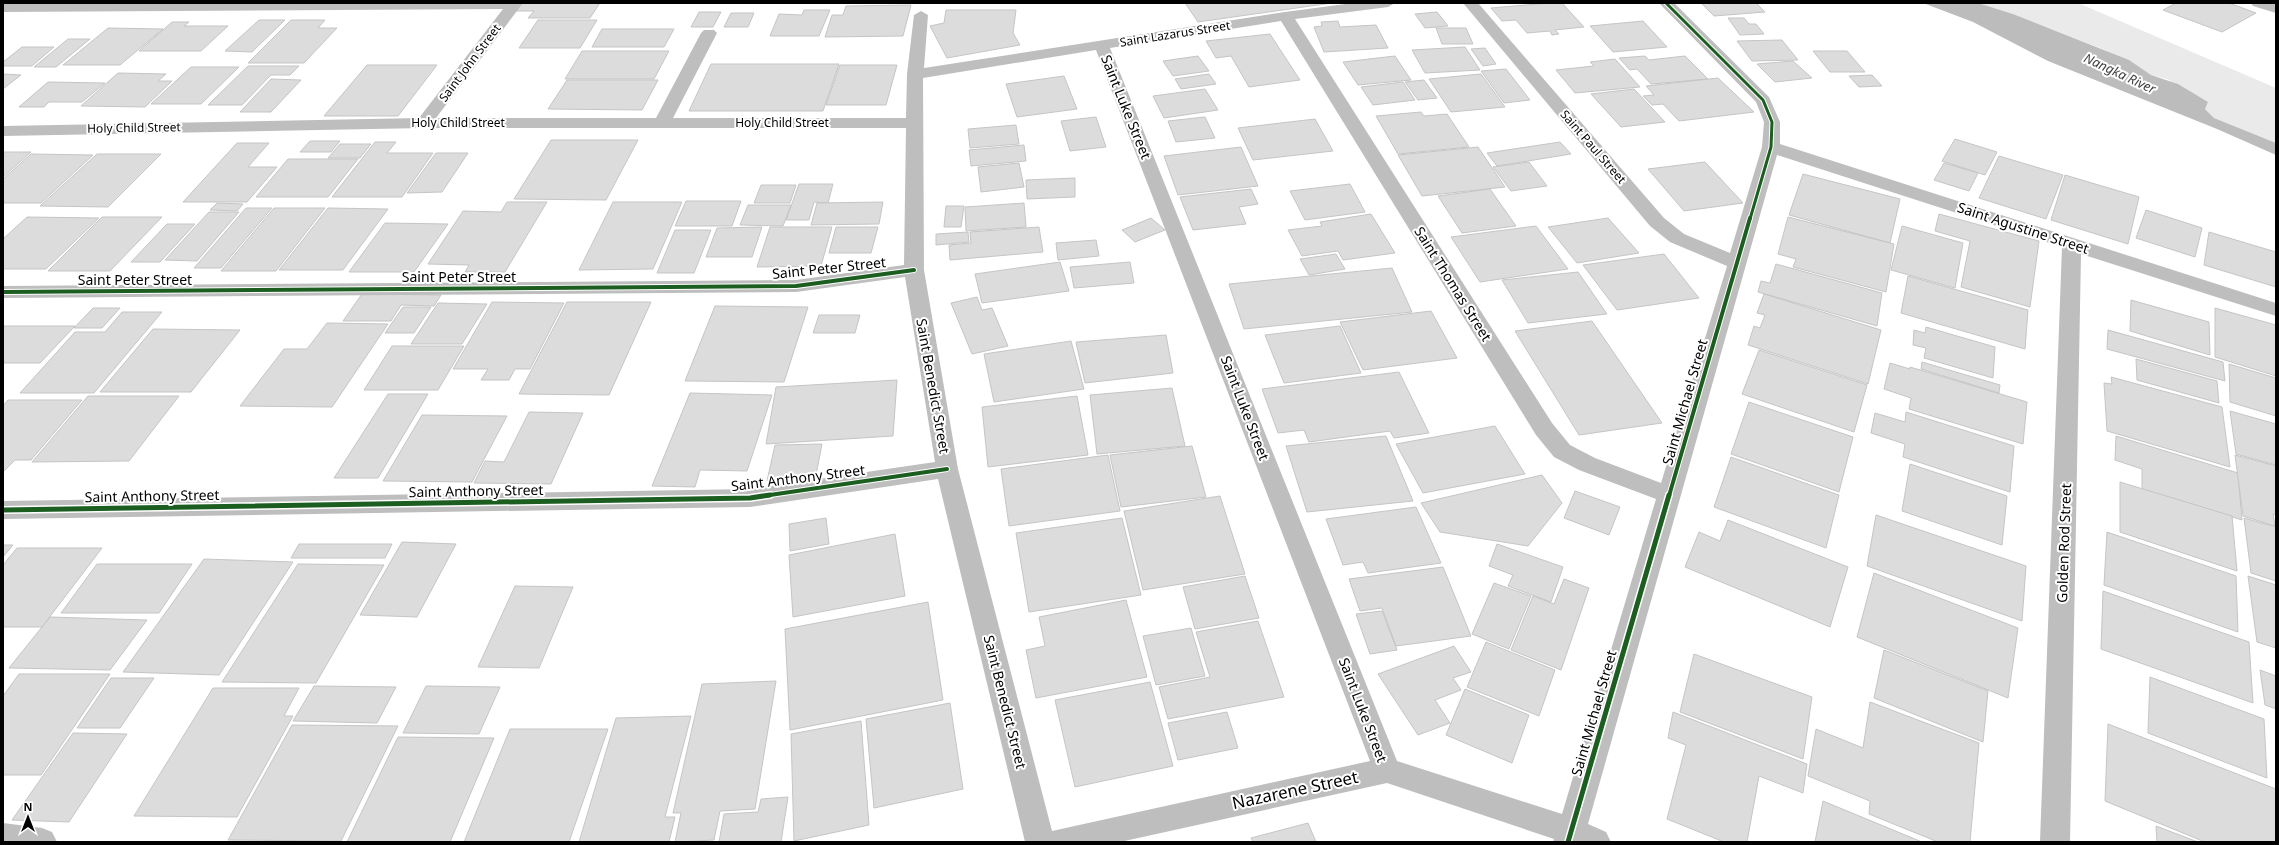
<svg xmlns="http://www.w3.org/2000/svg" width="2279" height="845" font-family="'Noto Sans',sans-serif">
<rect width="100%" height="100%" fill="#fff"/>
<polygon fill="#eaeaea" points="1978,3 2078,3 2276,88 2276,143 2214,118 2205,109 2208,102 2167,79 2151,75 2105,50 2013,14"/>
<polygon fill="#bcbcbc" points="1923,3 1978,3 2013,14 2129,60 2151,75 2178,84 2208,102 2205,109 2214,118 2276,143 2276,155 2217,129 2048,61 1973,22"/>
<g fill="#dcdcdc" stroke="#c5c5c5">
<polygon points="521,3 600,3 590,18 528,18 534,11 515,11"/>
<polygon points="1185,3 1332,3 1198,22"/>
<polygon points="1550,3 1562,3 1584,27 1555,30 1559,34 1552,35 1550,31 1527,33 1516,20 1502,21 1491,8"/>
<polygon points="1701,3 1756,3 1765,12 1714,16"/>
<polygon points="2176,3 2229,3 2256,13 2222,32 2163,10"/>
<polygon points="911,5 903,36 825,37 832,15 843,15 846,6"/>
<polygon points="804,10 830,10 819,36 770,36 779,14 802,15"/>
<polygon points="946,10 1016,10 1013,33 1020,45 947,58 930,26 944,23"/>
<polygon points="699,12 721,12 713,27 691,27"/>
<polygon points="1437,12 1448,26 1425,28 1415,14"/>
<polygon points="731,13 754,13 748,27 724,27"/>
<polygon points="1728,18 1744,18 1749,24 1756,24 1764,34 1740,35"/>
<polygon points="259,20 285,20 252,52 225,51"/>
<polygon points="291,20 325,20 318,28 337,28 304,63 248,63"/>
<polygon points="538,20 597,20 580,48 519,48"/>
<polygon points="1338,21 1340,27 1376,25 1388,48 1324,52 1314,27 1322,26 1321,22"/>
<polygon points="1643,21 1667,47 1613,52 1590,26"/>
<polygon points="172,22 189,22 184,26 228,26 201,51 139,51"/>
<polygon points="108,28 163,29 120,65 63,65"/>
<polygon points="1436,28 1466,28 1473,44 1442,44"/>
<polygon points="602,29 674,29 664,47 592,47"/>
<polygon points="1270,34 1300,80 1249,87 1231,56 1216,58 1206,41"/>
<polygon points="68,39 90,39 56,67 34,67"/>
<polygon points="1782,40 1798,60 1752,61 1737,41"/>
<polygon points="22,47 54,47 32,66 3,66 3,62"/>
<polygon points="1465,47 1480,70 1425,73 1412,50"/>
<polygon points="1485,48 1496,64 1483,66 1471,49"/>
<polygon points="582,51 669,51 654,79 565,79"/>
<polygon points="1813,51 1847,51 1865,72 1830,72"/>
<polygon points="1198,56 1209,71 1173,76 1163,61"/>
<polygon points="1395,56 1411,80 1358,85 1343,62"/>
<polygon points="1645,56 1649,60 1685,56 1708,79 1651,84 1637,69 1630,70 1619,58"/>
<polygon points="1615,59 1640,87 1575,93 1556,70 1594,66 1590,62"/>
<polygon points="1793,61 1812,78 1775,82 1757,64"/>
<polygon points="711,64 839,64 823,111 689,111"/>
<polygon points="367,65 437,65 398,116 324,116"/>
<polygon points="840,65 897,65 886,105 826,105"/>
<polygon points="248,66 299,66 290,75 271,75 242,105 208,105"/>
<polygon points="191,67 239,67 201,104 151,104"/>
<polygon points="1506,69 1530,100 1504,103 1481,71"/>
<polygon points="118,73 166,74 158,81 172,81 145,107 81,106"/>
<polygon points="3,74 21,75 3,89"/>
<polygon points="1209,74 1216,84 1181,89 1175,79"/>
<polygon points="1481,74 1505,107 1451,112 1429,79"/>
<polygon points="1872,75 1882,86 1859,87 1849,76"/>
<polygon points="1064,76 1077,109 1017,117 1006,84"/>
<polygon points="1718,78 1754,112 1679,121 1663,104 1652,105 1643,96 1654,95 1646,86"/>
<polygon points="271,79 301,80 271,112 240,112"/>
<polygon points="567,80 658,80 642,110 548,109"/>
<polygon points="1424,80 1437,98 1418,100 1405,82"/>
<polygon points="48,82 105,83 82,102 49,102 44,107 19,107"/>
<polygon points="1403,82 1415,100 1373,105 1361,87"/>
<polygon points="1205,89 1218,110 1164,118 1153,96"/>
<polygon points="1634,89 1665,122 1621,127 1591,94"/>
<polygon points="1421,112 1424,116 1447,114 1469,147 1398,154 1376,116"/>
<polygon points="1096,117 1106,147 1070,151 1061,121"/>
<polygon points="1205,117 1215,138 1176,142 1168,121"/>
<polygon points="1315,119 1333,151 1253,160 1238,128"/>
<polygon points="1016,125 1019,144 970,148 968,129"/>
<polygon points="1955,139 1997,152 1985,175 1942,161"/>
<polygon points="551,140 638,140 606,200 514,199"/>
<polygon points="310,141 340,141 331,152 300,152"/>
<polygon points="375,142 396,142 387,153 433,153 402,197 332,197"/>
<polygon points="1560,142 1571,154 1497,166 1487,153"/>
<polygon points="237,143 269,143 248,167 277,167 247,202 183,202"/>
<polygon points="340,144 371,144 360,158 328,158"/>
<polygon points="1024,145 1026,161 971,166 969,150"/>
<polygon points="1241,147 1258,186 1178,195 1164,156"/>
<polygon points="1478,147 1505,187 1422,196 1398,155"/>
<polygon points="3,152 31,152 3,177"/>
<polygon points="436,153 468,153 442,192 407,193"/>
<polygon points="31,154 93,155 41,203 3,203 3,179"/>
<polygon points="97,154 161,154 108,207 40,206"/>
<polygon points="1999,156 2063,175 2046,219 1979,198"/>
<polygon points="288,159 358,159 328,197 256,197"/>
<polygon points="1529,162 1547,186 1511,191 1493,167"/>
<polygon points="1705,162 1743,203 1684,211 1648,169"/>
<polygon points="1019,163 1024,187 981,192 978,167"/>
<polygon points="1944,163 1978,173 1969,191 1934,180"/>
<polygon points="1803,174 1900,199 1890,243 1789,215"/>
<polygon points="2065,175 2139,197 2128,244 2051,220"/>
<polygon points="1075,178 1075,197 1027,199 1026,180"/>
<polygon points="799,184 833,184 828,203 814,202 809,220 786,220"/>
<polygon points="1350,184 1365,212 1305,220 1290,191"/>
<polygon points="761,185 796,185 790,203 754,203"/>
<polygon points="1251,189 1258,204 1239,207 1246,224 1193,230 1180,197"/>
<polygon points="1490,189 1516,226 1462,233 1438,196"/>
<polygon points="686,201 741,201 732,226 675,226"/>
<polygon points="507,202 547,202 505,272 465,272 469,265 428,264 463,211 501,212"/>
<polygon points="613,202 682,202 653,269 579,270"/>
<polygon points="883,202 879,224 811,225 817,203"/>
<polygon points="217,203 243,204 237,211 210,210"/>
<polygon points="1024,203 1026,227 966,231 965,207"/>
<polygon points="748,205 791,205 783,226 740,225"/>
<polygon points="946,206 964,206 961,227 944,227"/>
<polygon points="246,208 272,208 221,268 194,268"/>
<polygon points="274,208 325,208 276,271 221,271"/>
<polygon points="328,208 388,209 343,270 279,270"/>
<polygon points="2146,210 2202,228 2195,257 2136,238"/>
<polygon points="209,212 239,212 197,261 165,260"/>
<polygon points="1371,214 1395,253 1343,260 1338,251 1302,256 1288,230 1322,226 1320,222"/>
<polygon points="1939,214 2039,241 2030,307 1961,287 1970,241 1935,231"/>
<polygon points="27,217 99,218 46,269 3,269 3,239"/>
<polygon points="102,217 162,217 110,271 48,271"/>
<polygon points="1788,217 1894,244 1886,292 1793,267 1796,259 1778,254"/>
<polygon points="1151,218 1165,230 1135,242 1122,230"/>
<polygon points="1608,218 1639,253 1577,263 1548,227"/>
<polygon points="385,223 448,224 414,272 349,272"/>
<polygon points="167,224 195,224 160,262 131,262"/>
<polygon points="1536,226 1568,269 1480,282 1451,237"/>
<polygon points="1902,226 1963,243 1955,288 1891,270"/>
<polygon points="762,227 752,257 706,257 717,228"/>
<polygon points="770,227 832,227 821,266 757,267"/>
<polygon points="836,227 878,227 871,253 829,253"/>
<polygon points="1039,227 1043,252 950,260 949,245 971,243 970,232"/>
<polygon points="675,230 711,230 694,273 657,273"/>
<polygon points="968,232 969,242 936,245 936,234"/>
<polygon points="2209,232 2276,252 2276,287 2204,265"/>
<polygon points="1096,240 1099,256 1058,260 1056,243"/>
<polygon points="1336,254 1345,269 1309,275 1300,259"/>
<polygon points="1664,254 1699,298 1617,310 1583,265"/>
<polygon points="1060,262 1069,291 982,303 975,274"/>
<polygon points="1130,262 1134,283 1074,288 1070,267"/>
<polygon points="1776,264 1882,293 1877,326 1758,292 1761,281 1770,283"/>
<polygon points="1392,268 1412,312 1244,329 1229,284"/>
<polygon points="1578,272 1607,314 1528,323 1502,280"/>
<polygon points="1908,276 2028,310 2025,349 1901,313"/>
<polygon points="362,294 441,295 434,306 401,305 391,321 343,321"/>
<polygon points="1764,294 1881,330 1868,384 1748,345 1754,326 1760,328 1765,315 1757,313"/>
<polygon points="977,297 982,310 992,308 1008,346 972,354 951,303"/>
<polygon points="2131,300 2209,322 2210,355 2130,331"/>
<polygon points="492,302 564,303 530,369 515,369 509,380 481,380 488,369 453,369"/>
<polygon points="567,302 651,302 609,395 519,394"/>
<polygon points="438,303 487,304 462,344 411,344"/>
<polygon points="715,306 808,307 784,382 685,381"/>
<polygon points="403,307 431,307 414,333 385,333"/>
<polygon points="93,308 120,308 102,328 74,328"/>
<polygon points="2215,308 2276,325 2276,376 2215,357"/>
<polygon points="1431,311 1457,358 1363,370 1340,322"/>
<polygon points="122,312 162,312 94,393 20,393 75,332 105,332"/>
<polygon points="819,315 860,315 855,333 813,333"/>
<polygon points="1592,321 1662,423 1579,435 1515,331"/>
<polygon points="327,323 388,324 332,407 240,406 284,349 307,349"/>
<polygon points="3,326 75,326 40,363 3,363"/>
<polygon points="1340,326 1361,373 1284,383 1265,335"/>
<polygon points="1926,327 1995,347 1993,378 1924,358 1926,348 1913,345 1914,330 1925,333"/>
<polygon points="153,329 240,330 191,392 100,392"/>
<polygon points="2108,330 2223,362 2225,381 2107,349"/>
<polygon points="1166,335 1173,373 1085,383 1076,342"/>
<polygon points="1071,341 1084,389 994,402 984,354"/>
<polygon points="392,346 464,346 438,390 364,390"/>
<polygon points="1759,350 1867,385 1854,432 1742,394"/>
<polygon points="2136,359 2217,381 2219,403 2137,380"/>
<polygon points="1922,362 2000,385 1999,393 1921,369"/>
<polygon points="1890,363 1910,369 1910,367 2027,402 2023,444 1909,409 1911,398 1884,389"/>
<polygon points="2229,364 2276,378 2276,416 2230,402"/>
<polygon points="1399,372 1429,433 1394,438 1390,431 1309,442 1304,430 1278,433 1262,389"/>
<polygon points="2111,377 2222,407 2230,467 2107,431 2104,383 2112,384"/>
<polygon points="897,380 893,436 766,444 776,387"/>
<polygon points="1172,388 1185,446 1097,454 1090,395"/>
<polygon points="690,393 772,395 747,471 700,470 695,487 652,486"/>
<polygon points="388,394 428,394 378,478 334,478"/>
<polygon points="88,396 179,396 129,461 32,462"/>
<polygon points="1077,396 1088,455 988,467 982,407"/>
<polygon points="8,400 82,400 31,460 15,460 3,472 3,406"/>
<polygon points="1749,402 1853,437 1839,492 1731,454"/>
<polygon points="2230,411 2276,424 2276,465 2236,454"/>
<polygon points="529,412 583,413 551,484 474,483 485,461 504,462"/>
<polygon points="1906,412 2014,446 2010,492 1903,457 1905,444 1871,433 1875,413 1905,422"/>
<polygon points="422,415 507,416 472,482 383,481"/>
<polygon points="1495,426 1525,474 1423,493 1396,444"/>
<polygon points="1386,436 1413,501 1307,512 1286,446"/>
<polygon points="2116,436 2238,473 2242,520 2142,489 2142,469 2115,460"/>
<polygon points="822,444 815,480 767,481 775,445"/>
<polygon points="1192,446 1206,497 1121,507 1110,455"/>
<polygon points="1108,455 1120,511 1009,526 1001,469"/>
<polygon points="2235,455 2276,466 2276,515 2273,514 2275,526 2243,516"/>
<polygon points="1731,457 1839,495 1826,548 1714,507"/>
<polygon points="1910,464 2007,496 2002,545 1902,511"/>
<polygon points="1542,475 1562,503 1528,546 1440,532 1421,503"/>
<polygon points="2120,482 2232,516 2237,571 2120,532"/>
<polygon points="1575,491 1620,507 1609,535 1564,518"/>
<polygon points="1220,496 1245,574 1143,590 1124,511"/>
<polygon points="1416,507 1441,563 1368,573 1363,562 1343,565 1326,519"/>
<polygon points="1876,515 2026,566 2022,621 1867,566"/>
<polygon points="826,518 829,544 790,551 789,524"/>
<polygon points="1122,518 1141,595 1029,612 1016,533"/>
<polygon points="2244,518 2276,527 2276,581 2251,573"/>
<polygon points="1728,520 1848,567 1830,627 1685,567 1699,532 1720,541"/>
<polygon points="2107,532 2236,576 2238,632 2104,585"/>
<polygon points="895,534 905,596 793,617 789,555"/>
<polygon points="402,542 456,544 417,617 360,615"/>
<polygon points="299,544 392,544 385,558 291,558"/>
<polygon points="1497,544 1563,567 1551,602 1508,586 1513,575 1489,566"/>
<polygon points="3,545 13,545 3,557"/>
<polygon points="17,548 102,548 42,627 3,627 3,565"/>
<polygon points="204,559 293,562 219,675 123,672"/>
<polygon points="97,564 192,564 159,613 61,613"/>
<polygon points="298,564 384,565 316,683 222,682"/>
<polygon points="1443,567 1471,636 1396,646 1382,608 1360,611 1349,579"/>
<polygon points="1874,573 2018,628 2008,698 1857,637"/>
<polygon points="1245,576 1259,618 1195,629 1183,587"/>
<polygon points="2248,576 2276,585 2276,648 2257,642"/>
<polygon points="1564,579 1589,588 1561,670 1511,650 1533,596 1554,604"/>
<polygon points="1494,583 1531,596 1509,649 1472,634"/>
<polygon points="515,586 573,587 539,668 478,667"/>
<polygon points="2103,591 2249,642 2253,703 2101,649"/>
<polygon points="1126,600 1147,677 1036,698 1026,650 1045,646 1039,617"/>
<polygon points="928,602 943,700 790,730 785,629"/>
<polygon points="1382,611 1397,650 1370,654 1356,614"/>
<polygon points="50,617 147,620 110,670 9,668"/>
<polygon points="1258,621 1284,697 1168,719 1159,687 1210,677 1196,632"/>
<polygon points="1191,628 1205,676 1156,685 1143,636"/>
<polygon points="1486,642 1555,670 1539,716 1467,687"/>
<polygon points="1454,646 1471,672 1453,678 1461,690 1435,700 1450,723 1418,735 1378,674"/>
<polygon points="1884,650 1988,691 1983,742 1874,698"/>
<polygon points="1694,654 1812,697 1803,759 1680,712"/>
<polygon points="2260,670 2276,676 2276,709 2265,705"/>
<polygon points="19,674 110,674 41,775 3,775 3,696"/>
<polygon points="2150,677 2264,719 2267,778 2148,733"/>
<polygon points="111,678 154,678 120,728 77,728"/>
<polygon points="776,681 755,809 720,811 714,840 675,842 681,813 673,813 702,684"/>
<polygon points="1150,682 1173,766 1075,787 1055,700"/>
<polygon points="314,686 396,687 377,723 293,721"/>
<polygon points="426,686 500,687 479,734 403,733"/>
<polygon points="213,688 299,688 284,716 293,716 237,817 134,816"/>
<polygon points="1465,689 1529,715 1512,763 1446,735"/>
<polygon points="1870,702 1979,743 1970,842 1938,842 1869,814 1870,801 1808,776 1816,729 1863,748"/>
<polygon points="950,703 963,789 874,808 866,719"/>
<polygon points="1227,712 1238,748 1178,760 1168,723"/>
<polygon points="1673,712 1807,764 1803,793 1759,776 1747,842 1724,842 1667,819 1686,745 1668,738"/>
<polygon points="691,716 665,817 675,817 669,842 579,842 616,718"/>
<polygon points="861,721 869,825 794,841 791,734"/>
<polygon points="2108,724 2276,789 2276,842 2205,842 2105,801"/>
<polygon points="292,725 398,726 341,841 228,840"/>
<polygon points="510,729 608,729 569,842 464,842"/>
<polygon points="73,733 127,734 69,822 12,820"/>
<polygon points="398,737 494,738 450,842 347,842"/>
<polygon points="788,797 781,842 719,842 724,814 758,812 761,799"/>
<polygon points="1823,801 1922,842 1815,842"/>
<polygon points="1308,823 1316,842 1253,842 1251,838"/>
<polygon points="2156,826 2198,842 2157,842"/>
</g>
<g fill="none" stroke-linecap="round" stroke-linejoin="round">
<g fill="#bebebe" fill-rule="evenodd">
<path d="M523,3L436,118H656L701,33L704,30H714L717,33L673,118H906L907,74L914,15L921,11L928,15L924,68L1285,12L1353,3H1395L1388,7L1295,19L1552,423L1570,445L1595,458L1661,483L1727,266L1670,242L1650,226L1463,3H1478L1664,218L1684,234L1730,253L1762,147L1764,122L1756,102L1659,3H1674L1769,97L1780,122V144L2276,303V316L2081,254L2070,842H2040L2062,247L1777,155L1588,824L1606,832L1611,842H1553L1554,839L1387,783L1120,842H1025L938,479L750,507L3,519V501L750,489L935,462L905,277L796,292L3,298V286L796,280L904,265L906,128H424L3,136V126L419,118L503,9L3,12V4ZM1281,21L1536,435L1554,457L1579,470L1656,499L1562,814L1397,761L1110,48ZM1096,50L1370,761L1052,831L958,469L924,270L923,78Z"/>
<polygon points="2251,3 2276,4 2276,13 2253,6"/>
<polygon points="3,823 42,828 52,832 57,842 3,842"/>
</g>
<defs>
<polyline id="cycleway-far2" points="1666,3 1763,100 1772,122 1771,147 1750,219"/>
<g id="cycleway-far1">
<polyline points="3,292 796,286 914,270"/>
<polyline points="763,496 947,469"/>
<polyline points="1669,496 1750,218"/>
</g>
<g id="cycleway">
<polyline points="3,510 750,498 770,495"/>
<polyline points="1568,842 1669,495"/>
</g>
</defs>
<use href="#cycleway-far2" stroke="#fff" stroke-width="5"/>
<use href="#cycleway-far1" stroke="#fff" stroke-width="6"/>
<use href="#cycleway" stroke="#fff" stroke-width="8"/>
<use href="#cycleway-far2" stroke="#1b5e20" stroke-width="3"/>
<use href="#cycleway-far1" stroke="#1b5e20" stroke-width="4"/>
<use href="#cycleway" stroke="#1b5e20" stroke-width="5"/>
</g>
<g text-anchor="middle" stroke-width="4" stroke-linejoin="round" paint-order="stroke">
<g font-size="12" fill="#000" stroke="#fff">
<text transform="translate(1175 34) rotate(-9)" y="4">Saint Lazarus Street</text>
<text transform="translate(470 63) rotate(-53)" y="4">Saint John Street</text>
<text x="458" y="127">Holy Child Street</text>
<text x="782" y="127">Holy Child Street</text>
<text transform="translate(134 128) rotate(-1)" y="4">Holy Child Street</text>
<text transform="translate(1593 147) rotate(49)" y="4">Saint Paul Street</text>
</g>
<g font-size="13" font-style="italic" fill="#404040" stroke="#fff">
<text transform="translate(2120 73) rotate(25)" y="5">Nangka River</text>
</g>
<g font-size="14" fill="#000" stroke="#fff">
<text transform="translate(1126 107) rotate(68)" y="5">Saint Luke Street</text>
<text transform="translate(2023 228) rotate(18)" y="5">Saint Agustine Street</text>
<text transform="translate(829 268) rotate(-6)" y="5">Saint Peter Street</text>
<text x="459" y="282">Saint Peter Street</text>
<text x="135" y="285">Saint Peter Street</text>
<text transform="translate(1453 284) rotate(58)" y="5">Saint Thomas Street</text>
<text transform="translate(933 386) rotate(80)" y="5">Saint Benedict Street</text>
<text transform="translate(1685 402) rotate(-74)" y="5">Saint Michael Street</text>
<text transform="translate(1245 408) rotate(69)" y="5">Saint Luke Street</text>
<text transform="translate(798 478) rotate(-7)" y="5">Saint Anthony Street</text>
<text transform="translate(476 491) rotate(-1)" y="5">Saint Anthony Street</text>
<text transform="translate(152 496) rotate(-1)" y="5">Saint Anthony Street</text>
<text transform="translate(2064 543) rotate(-88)" y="5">Golden Rod Street</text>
<text transform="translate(1005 702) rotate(76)" y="5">Saint Benedict Street</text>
<text transform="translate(1363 710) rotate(69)" y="5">Saint Luke Street</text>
<text transform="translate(1594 713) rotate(-74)" y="5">Saint Michael Street</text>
</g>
<g font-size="17" fill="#000" stroke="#fff">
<text transform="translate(1295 790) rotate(-12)" y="6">Nazarene Street</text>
</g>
</g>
<rect width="2279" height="845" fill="none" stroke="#000000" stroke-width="8"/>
<g transform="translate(28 817)" stroke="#ffffff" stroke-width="3" paint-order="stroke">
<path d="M0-3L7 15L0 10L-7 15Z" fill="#000000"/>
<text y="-6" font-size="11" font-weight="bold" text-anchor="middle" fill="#000000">N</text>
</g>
</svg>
